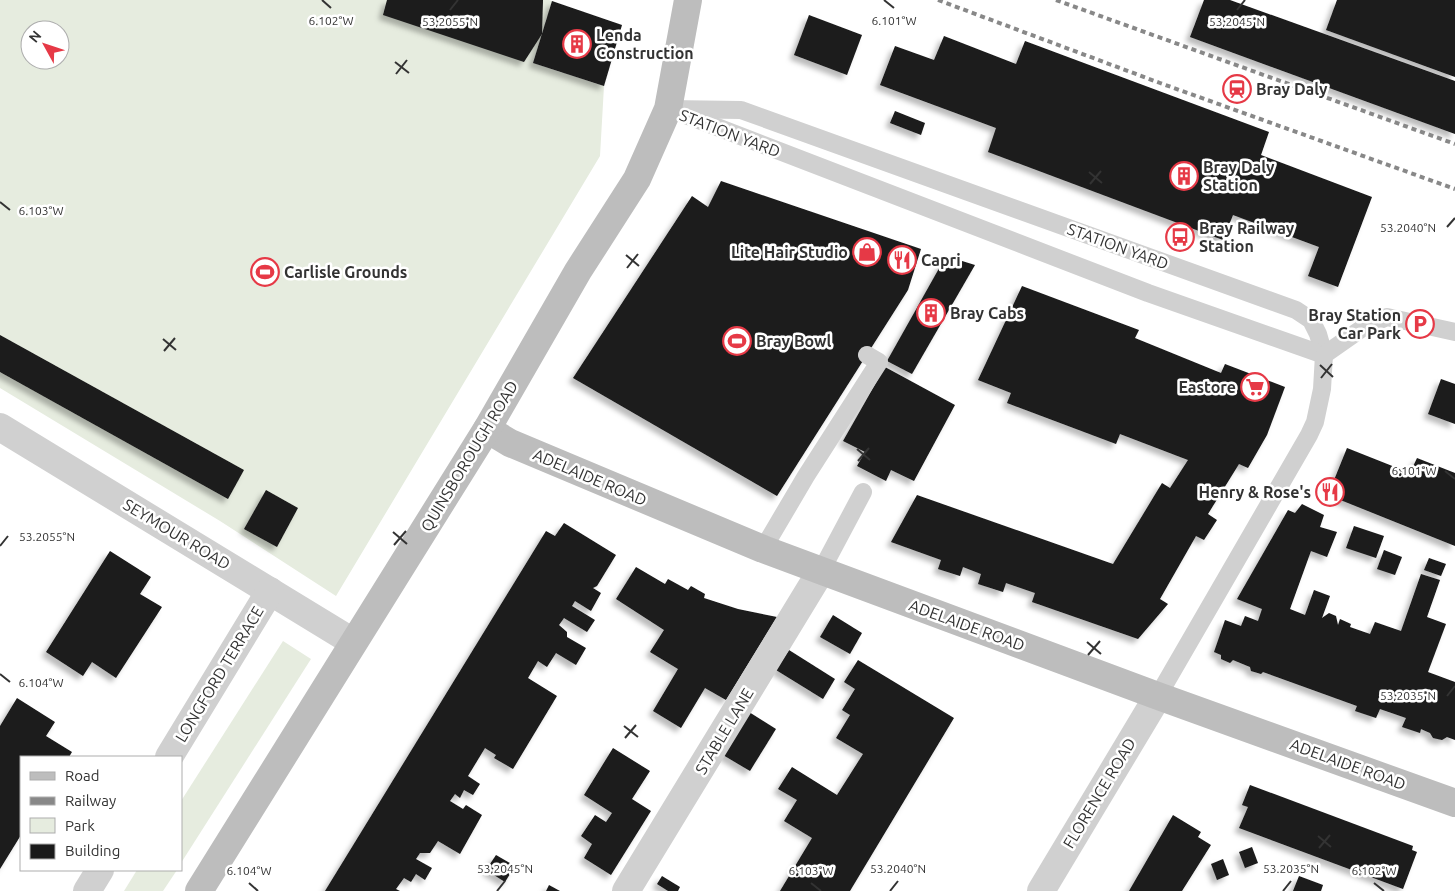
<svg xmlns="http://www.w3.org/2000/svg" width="1455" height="891" font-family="Ubuntu,sans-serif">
<defs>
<filter id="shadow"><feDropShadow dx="-4.5" dy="4.5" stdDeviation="2.5" flood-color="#0004"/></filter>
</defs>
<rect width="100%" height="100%" fill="#fff"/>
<g fill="#e6ecdf" fill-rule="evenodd">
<path d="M0,0H549L552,1L533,63L604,86L600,156L336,596L220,521L0,388ZM30,30H60V60H30Z"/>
<polygon points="283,641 311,659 181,863 181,801"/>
<polygon points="137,870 177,870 163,891 124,891"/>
</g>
<g fill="#1a1a1a" filter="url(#shadow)">
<polygon points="387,0 543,0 542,34 524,62 383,15"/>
<polygon points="1204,0 1230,0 1455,81 1455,134 1190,37"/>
<polygon points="1337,0 1455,0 1455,77 1326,30"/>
<polygon points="552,1 622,25 604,86 533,63"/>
<polygon points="809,15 862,35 847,75 794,55"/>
<polygon points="944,36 1016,64 1025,41 1269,132 1261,155 1372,197 1338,287 1308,276 1319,247 1233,215 1223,240 988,152 996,128 880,85 895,46 934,60"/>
<polygon points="895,111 925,123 921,135 890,123"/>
<polygon points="721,181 921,249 908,290 777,496 573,378 692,196 708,207"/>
<polygon points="946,256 975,265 912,374 887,361"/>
<polygon points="1022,286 1139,330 1135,338 1221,373 1225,364 1285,387 1267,435 1248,468 1239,464 1208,514 1217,520 1204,540 1196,536 1160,599 1168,604 1138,639 1032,602 1035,593 1006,583 1003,592 978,584 981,574 963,567 960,576 938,569 941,560 891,542 917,495 1113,564 1162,483 1170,488 1188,460 1120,434 1116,444 1007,403 1011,393 978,380"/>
<polygon points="0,335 244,470 228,499 0,372"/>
<polygon points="885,367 955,405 914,481 891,470 886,481 857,466 865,452 843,441"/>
<polygon points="1441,379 1455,384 1455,424 1428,414"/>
<polygon points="1347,448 1410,473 1417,458 1455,473 1455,546 1328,495"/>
<polygon points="266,490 298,508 277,547 244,529"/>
<polygon points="1302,504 1324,515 1320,527 1337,532 1327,557 1311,551 1290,609 1305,615 1314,590 1330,596 1322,618 1329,613 1336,616 1338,625 1340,619 1351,624 1350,627 1370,634 1375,622 1401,631 1421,574 1440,580 1427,617 1446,624 1428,672 1455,682 1455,740 1447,737 1442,740 1433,738 1430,733 1421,729 1420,733 1402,727 1406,718 1380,709 1376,718 1355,711 1357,706 1263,672 1261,674 1251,671 1250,667 1233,660 1230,663 1221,659 1221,655 1214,652 1225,620 1241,626 1245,616 1258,621 1262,609 1237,599 1288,510 1295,513"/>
<polygon points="564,523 616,555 597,586 593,588 601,593 591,611 575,601 572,606 595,620 587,632 564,618 559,625 567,632 567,637 586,648 576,665 556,653 547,667 538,661 528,678 557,696 513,769 494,758 496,755 485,748 468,776 480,784 473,795 464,790 460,798 455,794 450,801 463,809 466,805 482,815 460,854 438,841 430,853 420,853 416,859 432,868 425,880 416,874 411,882 404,878 396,889 400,891 325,891 546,531 555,536"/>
<polygon points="1354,526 1384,536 1376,558 1346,548"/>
<polygon points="1384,550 1402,557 1395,575 1377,569"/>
<polygon points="110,551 151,577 140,594 162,607 116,678 92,662 83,676 46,652"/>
<polygon points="1429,558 1446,564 1441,576 1424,570"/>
<polygon points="636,567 665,584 668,579 688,590 691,586 705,594 704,598 738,609 777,617 726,700 705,688 681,728 653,711 678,669 650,652 664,630 616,599"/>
<polygon points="833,615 862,633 850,654 820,637"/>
<polygon points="789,650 835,679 823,699 776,670"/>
<polygon points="858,660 954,718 850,891 780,891 812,838 784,821 797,800 778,789 792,767 837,795 863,754 836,738 850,715 842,710 855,689 844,682"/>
<polygon points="17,698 55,722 46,736 72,752 69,757 21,757 21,835 0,869 0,726"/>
<polygon points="749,712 776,729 750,771 723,755"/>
<polygon points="613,748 650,771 632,799 651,811 611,875 584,858 592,844 581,836 595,815 606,822 612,813 584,795"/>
<polygon points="1250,785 1413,846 1412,850 1417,852 1403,889 1239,828 1248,807 1242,805"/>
<polygon points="1173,815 1201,832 1198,837 1211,845 1182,891 1129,891"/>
<polygon points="1252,847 1258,863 1245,868 1239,852"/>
<polygon points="496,855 515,866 505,882 486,870"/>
<polygon points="1223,859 1229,875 1217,880 1211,864"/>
<polygon points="662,876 680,887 678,891 668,891 657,884"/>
<polygon points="1299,876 1323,885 1321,891 1293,891"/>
<polygon points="549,885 560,891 546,891"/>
</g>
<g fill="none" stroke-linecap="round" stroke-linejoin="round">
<g stroke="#d0d0d0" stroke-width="18">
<polyline points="668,109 741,110 1296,310 1311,320 1318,334 1324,355 1322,389 1315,422 1309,435 1158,696"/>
<polyline points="678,112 1148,293 1324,355"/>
<polyline points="1324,355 1364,327 1387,317 1455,332"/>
<polyline points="763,549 806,476 879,362 867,355"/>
<polyline points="821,571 863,492"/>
</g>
<g stroke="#d0d0d0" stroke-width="28">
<polyline points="0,427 353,642"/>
<polyline points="169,757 270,591"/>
<polyline points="87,891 100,870"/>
<polyline points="626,891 821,571"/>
<polyline points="1041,891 1158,696"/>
</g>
<g stroke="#bdbdbd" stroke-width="28">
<polyline points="487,429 510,443 763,549 1158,696 1455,803"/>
<polyline points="199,891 487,429 578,271 637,179 668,109 688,0"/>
</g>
<g stroke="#888" stroke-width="4" stroke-dasharray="5 4" stroke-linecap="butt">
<polyline points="938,0 1160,83 1455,189"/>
<polyline points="1056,0 1455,144"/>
</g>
</g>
<path fill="none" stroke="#333" stroke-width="2" d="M322,0L331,8M884,0L894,8M450,10L458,0M1237,10L1245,0M395,62L409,73M396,74L407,60M1089,172L1102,183M1090,184L1101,171M0,202L10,210M1447,227L1455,218M626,255L639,266M627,268L638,254M163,339L176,350M164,351L175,338M1320,365L1333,377M1321,378L1332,364M857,449L870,460M858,461L869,448M1445,471L1455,479M393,532L407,544M394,545L406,531M0,546L8,536M1087,642L1101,654M1088,655L1100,641M0,674L10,682M1447,696L1455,686M624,726L638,737M625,738L636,725M1318,836L1331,847M1319,848L1330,835M249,883L258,891M811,883L821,891M1374,883L1384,891M497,891L505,881M890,891L898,881M1283,891L1291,881"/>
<defs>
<symbol id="building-ring" viewBox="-11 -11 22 22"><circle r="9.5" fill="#fff" stroke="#e63946" stroke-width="1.5"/><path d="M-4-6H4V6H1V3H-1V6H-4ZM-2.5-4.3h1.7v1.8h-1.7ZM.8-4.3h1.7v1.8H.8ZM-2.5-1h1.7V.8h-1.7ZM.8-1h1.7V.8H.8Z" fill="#e63946"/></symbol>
<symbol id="station-ring" viewBox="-11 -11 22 22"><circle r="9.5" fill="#fff" stroke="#e63946" stroke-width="1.5"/><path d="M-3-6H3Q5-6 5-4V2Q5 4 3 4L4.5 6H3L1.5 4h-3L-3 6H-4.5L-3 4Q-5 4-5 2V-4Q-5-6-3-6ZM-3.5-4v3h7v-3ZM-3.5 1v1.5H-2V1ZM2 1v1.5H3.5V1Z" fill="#e63946"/></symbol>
<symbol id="bus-ring" viewBox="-11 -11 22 22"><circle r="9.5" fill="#fff" stroke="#e63946" stroke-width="1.5"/><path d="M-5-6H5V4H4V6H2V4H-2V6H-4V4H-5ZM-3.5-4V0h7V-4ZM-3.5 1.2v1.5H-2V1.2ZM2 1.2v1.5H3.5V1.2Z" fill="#e63946"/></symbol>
<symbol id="shop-ring" viewBox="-11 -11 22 22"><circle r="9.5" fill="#fff" stroke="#e63946" stroke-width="1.5"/><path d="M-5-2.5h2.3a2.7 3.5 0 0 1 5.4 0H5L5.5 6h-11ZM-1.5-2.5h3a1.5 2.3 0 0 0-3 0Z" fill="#e63946"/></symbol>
<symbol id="restaurant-ring" viewBox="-11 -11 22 22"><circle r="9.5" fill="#fff" stroke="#e63946" stroke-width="1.5"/><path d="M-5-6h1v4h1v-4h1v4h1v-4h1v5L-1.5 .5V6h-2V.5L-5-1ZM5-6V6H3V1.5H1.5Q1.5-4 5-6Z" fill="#e63946"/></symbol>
<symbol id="stadium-ring" viewBox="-11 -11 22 22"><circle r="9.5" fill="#fff" stroke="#e63946" stroke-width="1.5"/><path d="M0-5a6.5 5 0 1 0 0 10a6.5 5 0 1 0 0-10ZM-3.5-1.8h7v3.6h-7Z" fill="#e63946"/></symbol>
<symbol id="parking-ring" viewBox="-11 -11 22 22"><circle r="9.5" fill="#fff" stroke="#e63946" stroke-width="1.5"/><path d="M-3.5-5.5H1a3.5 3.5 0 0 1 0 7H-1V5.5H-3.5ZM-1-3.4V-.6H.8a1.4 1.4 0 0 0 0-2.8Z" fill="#e63946"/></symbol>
<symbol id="supermarket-ring" viewBox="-11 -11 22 22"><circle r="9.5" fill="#fff" stroke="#e63946" stroke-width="1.5"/><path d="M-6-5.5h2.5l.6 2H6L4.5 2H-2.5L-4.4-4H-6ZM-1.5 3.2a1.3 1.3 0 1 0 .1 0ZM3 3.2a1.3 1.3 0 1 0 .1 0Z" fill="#e63946"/></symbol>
</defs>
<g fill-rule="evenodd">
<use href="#building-ring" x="561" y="28" width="32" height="32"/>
<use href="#station-ring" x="1221" y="73" width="32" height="32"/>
<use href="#building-ring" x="1168" y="160" width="32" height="32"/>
<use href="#bus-ring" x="1164" y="221" width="32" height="32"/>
<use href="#shop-ring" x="851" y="236" width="32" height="32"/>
<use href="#restaurant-ring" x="886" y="244" width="32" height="32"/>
<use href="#stadium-ring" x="249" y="256" width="32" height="32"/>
<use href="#building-ring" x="915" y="297" width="32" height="32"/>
<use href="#parking-ring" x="1404" y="308" width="32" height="32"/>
<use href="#stadium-ring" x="721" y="325" width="32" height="32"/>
<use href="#supermarket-ring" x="1239" y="371" width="32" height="32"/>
<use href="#restaurant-ring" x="1314" y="476" width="32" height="32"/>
</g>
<g text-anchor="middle" stroke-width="5" stroke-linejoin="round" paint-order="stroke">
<g font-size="16" font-weight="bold" fill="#333" stroke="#fff" text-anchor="start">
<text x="596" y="41">Lenda<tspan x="596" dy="18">Construction</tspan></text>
<text x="1256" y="95">Bray Daly</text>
<text x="1203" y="173">Bray Daly<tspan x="1203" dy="18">Station</tspan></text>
<text x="1199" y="234">Bray Railway<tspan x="1199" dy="18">Station</tspan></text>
<text x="848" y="258" text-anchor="end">Lite Hair Studio</text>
<text x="921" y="266">Capri</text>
<text x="284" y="278">Carlisle Grounds</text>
<text x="950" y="319">Bray Cabs</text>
<text x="1401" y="321" text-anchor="end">Bray Station<tspan x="1401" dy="18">Car Park</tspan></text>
<text x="756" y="347">Bray Bowl</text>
<text x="1236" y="393" text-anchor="end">Eastore</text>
<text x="1311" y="498" text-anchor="end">Henry &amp; Rose's</text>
</g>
<g font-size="16" fill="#333" stroke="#fff">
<text transform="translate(730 133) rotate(21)" y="6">STATION YARD</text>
<text transform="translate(1118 246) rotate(20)" y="6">STATION YARD</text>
<text transform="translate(469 456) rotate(-59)" y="6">QUINSBOROUGH ROAD</text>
<text transform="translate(590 477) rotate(23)" y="6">ADELAIDE ROAD</text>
<text transform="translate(177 534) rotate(31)" y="6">SEYMOUR ROAD</text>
<text transform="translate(967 625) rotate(20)" y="6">ADELAIDE ROAD</text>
<text transform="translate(219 674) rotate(-59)" y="6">LONGFORD TERRACE</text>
<text transform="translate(724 731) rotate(-59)" y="6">STABLE LANE</text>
<text transform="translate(1348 764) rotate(20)" y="6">ADELAIDE ROAD</text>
<text transform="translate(1099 793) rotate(-59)" y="6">FLORENCE ROAD</text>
</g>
</g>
<g font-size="12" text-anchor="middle" fill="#333" stroke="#fff" stroke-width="5" stroke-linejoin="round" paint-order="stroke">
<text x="331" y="25">6.102°W</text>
<text x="894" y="25">6.101°W</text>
<text x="450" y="26">53.2055°N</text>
<text x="1237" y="26">53.2045°N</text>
<text x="41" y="215">6.103°W</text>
<text x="1408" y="232">53.2040°N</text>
<text x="1414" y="475">6.101°W</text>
<text x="47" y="541">53.2055°N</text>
<text x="41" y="687">6.104°W</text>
<text x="1408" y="700">53.2035°N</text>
<text x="505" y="873">53.2045°N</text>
<text x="898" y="873">53.2040°N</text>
<text x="1291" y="873">53.2035°N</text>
<text x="249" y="875">6.104°W</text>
<text x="811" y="875">6.103°W</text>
<text x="1374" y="875">6.102°W</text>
</g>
<rect x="20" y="756" width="162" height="115" fill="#ffffff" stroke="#adadad"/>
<rect x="30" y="772" width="25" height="8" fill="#bdbdbd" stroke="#adadad"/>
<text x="65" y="781" font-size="15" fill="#333333">Road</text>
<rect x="30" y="797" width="25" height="8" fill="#888888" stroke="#adadad"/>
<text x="65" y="806" font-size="15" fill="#333333">Railway</text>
<rect x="30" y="818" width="25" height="15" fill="#e6ecdf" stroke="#adadad"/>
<text x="65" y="831" font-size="15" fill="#333333">Park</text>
<rect x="30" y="844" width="25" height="15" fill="#1a1a1a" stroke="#adadad"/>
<text x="65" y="856" font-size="15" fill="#333333">Building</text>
<g transform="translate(45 45) rotate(310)"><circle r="24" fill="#ffffff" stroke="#adadad"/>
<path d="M0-4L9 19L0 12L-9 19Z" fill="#e63946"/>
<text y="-8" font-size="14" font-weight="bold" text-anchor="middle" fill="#333333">N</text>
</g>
</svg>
